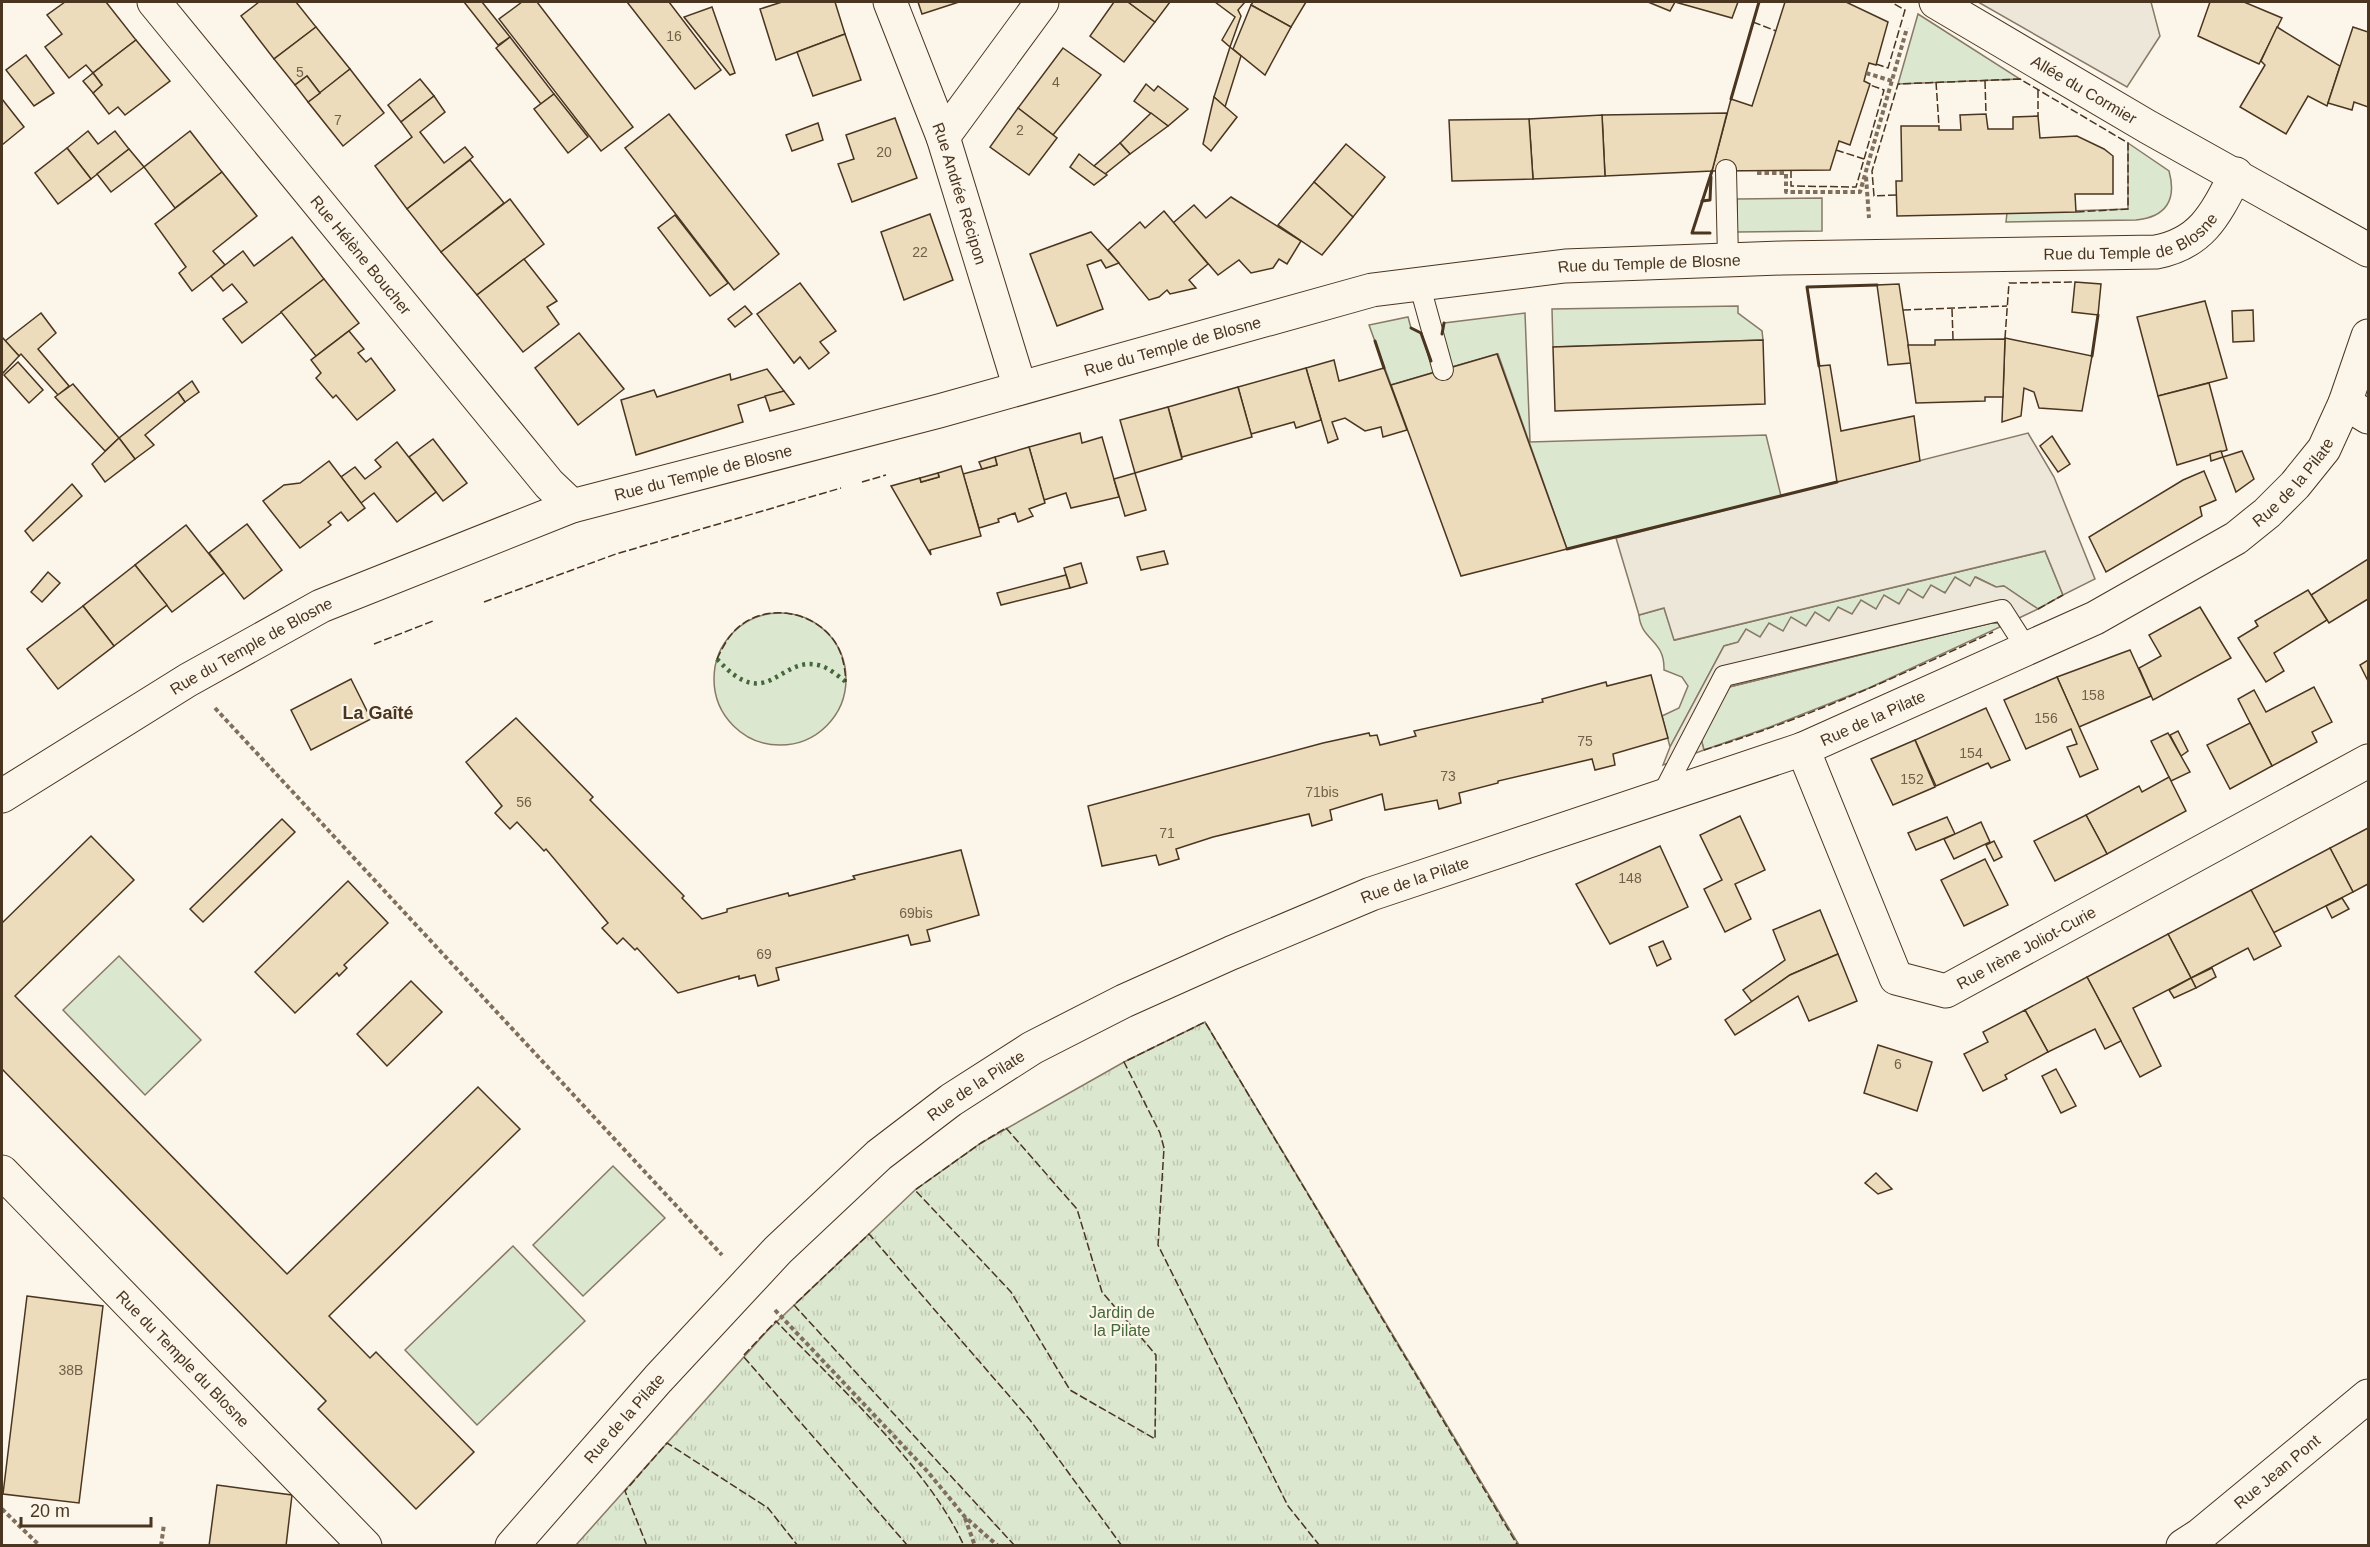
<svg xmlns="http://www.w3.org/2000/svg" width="2370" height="1547" font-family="Arial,sans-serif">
<defs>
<pattern id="park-tufts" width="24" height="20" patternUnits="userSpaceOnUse" patternTransform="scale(1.5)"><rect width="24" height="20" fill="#dce7d0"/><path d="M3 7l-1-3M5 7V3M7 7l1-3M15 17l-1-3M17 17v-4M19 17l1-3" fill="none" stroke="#bec7b2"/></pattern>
</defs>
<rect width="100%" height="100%" fill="#fbf6e9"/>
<g fill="#dce7d0" stroke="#887966" stroke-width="1.5">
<polygon points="1918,14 2020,79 1898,84"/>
<path d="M2128,143L2169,171C2177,200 2166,217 2136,220L2006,222L2007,213L2128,209Z"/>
<polygon points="1822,198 1822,231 1737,232 1737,199"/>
<polygon points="1738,306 1738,313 1762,331 1763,340 1553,347 1552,309"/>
<polygon points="1525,313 1530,442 1766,435 1781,496 1567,549 1498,354 1452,367 1441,332 1444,323"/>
<polygon points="1408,317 1411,328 1421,333 1435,372 1391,385 1369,325"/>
<path d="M2045,551L2063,595L2038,609L2004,586L1996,587L1976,577L1970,586L1724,646L1670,747L1662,716L1679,708L1688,686L1682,677L1664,670C1665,639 1641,641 1639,615L1664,608L1675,640Z"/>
<circle cx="780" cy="679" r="66"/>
<polygon points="1991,623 1998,623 2000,627 1869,688 1770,727 1704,750 1701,739 1729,687"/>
<polygon points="119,956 201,1040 145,1095 63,1010"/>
<polygon points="613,1166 665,1218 583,1296 533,1245"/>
<polygon points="513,1246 585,1321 477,1425 405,1350"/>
</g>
<polygon fill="url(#park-tufts)" stroke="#887966" stroke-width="1.5" points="1205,1022 1519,1545 576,1545 767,1331 915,1190 981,1143 1124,1062"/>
<g fill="#ede7d9" stroke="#887966" stroke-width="1.5">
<polygon points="1978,2 2151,2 2160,36 2127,87"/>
<polygon points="2028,433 2054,477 2095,579 2063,595 2045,551 1674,640 1664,608 1639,615 1616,538"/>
<polygon points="1955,577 1970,586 1975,577 1996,587 2004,586 2038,609 2000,627 1998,623 1991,623 1729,687 1701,739 1704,750 1663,765 1670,747 1724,646 1738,642 1746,629 1760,637 1769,623 1783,631 1791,617 1806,626 1815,612 1829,621 1838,607 1852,614 1861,600 1876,609 1884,595 1899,604 1908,589 1923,598 1931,585 1945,593"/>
</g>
<g fill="#ecdcbc" stroke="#4a3520" stroke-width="1.5">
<polygon points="65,2 106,2 136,40 93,73 86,65 69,78 45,47 62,34 47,15"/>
<polygon points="259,2 296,2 316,27 274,59 241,16"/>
<polygon points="464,2 482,2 510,37 498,45"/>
<polygon points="522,2 537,2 633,127 601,151 499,19"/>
<polygon points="627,2 669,2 721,70 695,89"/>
<polygon points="782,2 835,2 845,34 776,60 760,9"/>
<polygon points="918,2 959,2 922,14"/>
<polygon points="1114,2 1128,2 1155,22 1124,62 1090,36"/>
<polygon points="1128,2 1170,2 1155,22"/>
<polygon points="1215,2 1245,2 1238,10 1241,16 1230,47 1222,40 1235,17"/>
<polygon points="1253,2 1306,2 1291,27 1251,5"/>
<polygon points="1648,2 1675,2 1670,11"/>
<polygon points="1675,2 1738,2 1732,18"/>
<polygon points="1785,2 1846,2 1888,22 1876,65 1869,63 1866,73 1864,81 1870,84 1850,145 1839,141 1830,170 1712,171 1731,99 1752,106"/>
<polygon points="2210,2 2244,2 2282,18 2259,64 2198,36"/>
<polygon points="1251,5 1291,27 1265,75 1233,49"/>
<polygon points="712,7 735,73 730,75 684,17"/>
<polygon points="316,27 350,69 320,93 307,76 295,85 274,59"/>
<polygon points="2277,27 2340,66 2327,106 2308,96 2286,134 2240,107 2265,65 2261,61"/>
<polygon points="2353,27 2368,32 2368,107 2354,102 2352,110 2328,103"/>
<polygon points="845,34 861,80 813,96 797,52"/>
<polygon points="510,37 554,94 541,104 496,48"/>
<polygon points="136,40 170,81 125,115 118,107 109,114 93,93 102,85 93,73"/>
<polygon points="1230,47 1241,56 1225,107 1214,97"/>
<polygon points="1063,48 1101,75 1053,135 1018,108"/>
<polygon points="26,55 54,93 34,106 6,70"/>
<polygon points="350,69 384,113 343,146 308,102"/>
<polygon points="93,73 102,85 93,93 83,81"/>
<polygon points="307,76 320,93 308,102 295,85"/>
<polygon points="420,79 434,96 401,122 388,105"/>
<polygon points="1146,84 1154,91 1158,86 1188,109 1168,126 1134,101"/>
<polygon points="554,94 588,137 568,153 534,109"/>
<polygon points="434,96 445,112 420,132 444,163 465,147 473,157 407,209 375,166 412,137 401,122"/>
<polygon points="1214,97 1237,117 1211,151 1203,144"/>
<polygon points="2,99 24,127 2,145"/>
<polygon points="1018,108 1057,138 1029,175 990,147"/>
<polygon points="1151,113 1168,126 1130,154 1120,143"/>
<polygon points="1727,113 1712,171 1605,176 1602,115"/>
<polygon points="669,114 779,254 734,290 625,148"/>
<polygon points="1986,114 1988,129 2013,129 2013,117 2038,116 2040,138 2077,136 2104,149 2113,156 2113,194 2075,194 2076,212 1897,216 1896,181 1902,181 1901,126 1939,126 1939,130 1961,130 1960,115"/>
<polygon points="1602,115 1605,176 1533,179 1529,119"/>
<polygon points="895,118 917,178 852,202 838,164 854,159 846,135"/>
<polygon points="1529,119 1533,179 1452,181 1449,120"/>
<polygon points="818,123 823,140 792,151 786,135"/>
<polygon points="88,131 98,144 115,131 129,149 91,179 67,148"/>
<polygon points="190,131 222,172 175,208 144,167"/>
<polygon points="1120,143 1130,154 1105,174 1094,166"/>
<polygon points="1346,144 1385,177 1353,217 1314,182"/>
<polygon points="67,148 91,179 58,204 35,173"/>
<polygon points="129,149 144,167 111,192 97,174"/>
<polygon points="1079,154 1094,166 1107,175 1094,185 1070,167"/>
<polygon points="470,160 504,203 441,252 407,209"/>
<polygon points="222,172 257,216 213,251 225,265 192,291 179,273 186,267 155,224"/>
<polygon points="1314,182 1353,217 1322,255 1278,225"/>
<polygon points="1231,197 1301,241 1287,264 1279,259 1273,268 1251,273 1239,260 1218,275 1173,223 1194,205 1206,218"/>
<polygon points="510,199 544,244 477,295 441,252"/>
<polygon points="1164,211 1208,264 1189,280 1196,288 1170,294 1167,290 1159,297 1149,300 1108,250 1140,222 1145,228"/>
<polygon points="930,214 953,280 904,300 881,232"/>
<polygon points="675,215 728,283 710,296 658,228"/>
<polygon points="1091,232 1119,263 1106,268 1101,260 1087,265 1103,309 1057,326 1030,254"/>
<polygon points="292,237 324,279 242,343 223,319 247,302 232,284 223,291 211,276 243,251 254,266"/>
<polygon points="524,259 557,301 547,307 559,324 523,352 477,295"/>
<polygon points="324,279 359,323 316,356 281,312"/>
<polygon points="2075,282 2101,284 2098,315 2072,312"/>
<polygon points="800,283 836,331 820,342 829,353 809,369 800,357 794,363 757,314"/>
<polygon points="1899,284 1911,363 1888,365 1877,285"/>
<polygon points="2205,301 2227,378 2158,396 2137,317"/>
<polygon points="745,306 752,314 735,327 728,319"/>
<polygon points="2253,310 2254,341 2233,342 2232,311"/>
<polygon points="41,313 56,333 38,349 69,386 58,395 21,354 19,356 5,341"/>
<polygon points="349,331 364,349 358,353 366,362 371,358 395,390 357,420 336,395 333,398 316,378 321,373 311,360"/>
<polygon points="579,333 624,389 578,425 535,368"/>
<polygon points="2,337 19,356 2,374"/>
<polygon points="2005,338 2092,356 2082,411 2039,408 2034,392 2024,388 2021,416 2002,422"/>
<polygon points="2005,339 2003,397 1985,397 1985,401 1916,403 1908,345 1935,345 1935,340"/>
<polygon points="1763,340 1765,404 1555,411 1553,347"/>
<polygon points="1497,354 1567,549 1461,576 1391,385"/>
<polygon points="1334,360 1339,381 1384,368 1407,430 1383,437 1381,427 1365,431 1345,418 1332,422 1338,439 1328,443 1306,368"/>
<polygon points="18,362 43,390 29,403 4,375"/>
<polygon points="1830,365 1841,431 1914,416 1920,461 1837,482 1819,366"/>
<polygon points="1306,368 1321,420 1296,428 1294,422 1251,434 1238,387"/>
<polygon points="767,369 784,391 738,405 743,422 636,455 621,400 654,390 657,397 730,374 731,380"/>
<polygon points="192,381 199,392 185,402 178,392"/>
<polygon points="2209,383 2227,450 2177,465 2158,396"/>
<polygon points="73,384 119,438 105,451 55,397"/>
<polygon points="1238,387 1252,437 1182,457 1168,407"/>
<polygon points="784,391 794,404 770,411 765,396"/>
<polygon points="178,392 185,402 145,435 154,445 135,459 119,438"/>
<polygon points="1168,407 1182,459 1135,473 1120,420"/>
<polygon points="1080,433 1082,443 1102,437 1119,497 1071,508 1066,493 1044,500 1029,447"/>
<polygon points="2052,436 2070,464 2058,472 2040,446"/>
<polygon points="119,438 135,459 105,482 92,464"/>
<polygon points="433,439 467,483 443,501 409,457"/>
<polygon points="397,442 436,492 397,522 374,493 361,503 341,477 355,467 365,479 381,467 375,460"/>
<polygon points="1029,447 1045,503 1029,509 1033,516 1018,522 1015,513 998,519 999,522 979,528 963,474 997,465 995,457"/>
<polygon points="2221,451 2223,457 2211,461 2210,454"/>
<polygon points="2242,451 2254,479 2236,492 2223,457"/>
<polygon points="995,457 997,465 982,469 979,462"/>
<polygon points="329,461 365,508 348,521 341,512 328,522 331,525 300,548 263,501 284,485 300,483"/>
<polygon points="961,466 981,536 930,550 931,555 891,486 920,478 921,482 939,477 938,473"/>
<polygon points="2204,471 2216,500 2200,507 2202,516 2106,572 2089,537 2183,480"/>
<polygon points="938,473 939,477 921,482 920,478"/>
<polygon points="1135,473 1146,510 1125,516 1114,479"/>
<polygon points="72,484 82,496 33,541 25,531"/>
<polygon points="247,524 282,570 244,599 209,553"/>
<polygon points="186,525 224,573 172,612 135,565"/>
<polygon points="1164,551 1168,564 1141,570 1137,557"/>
<polygon points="2368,559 2368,599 2329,623 2311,595"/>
<polygon points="1081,563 1087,583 1070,588 1064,568"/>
<polygon points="135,565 167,605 114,646 83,606"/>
<polygon points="48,572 60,583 42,602 31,592"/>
<polygon points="1066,575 1070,588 1001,605 997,593"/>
<polygon points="2308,590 2327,620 2274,653 2284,671 2266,682 2238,638 2258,626 2255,621"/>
<polygon points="83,606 114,646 58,689 27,649"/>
<polygon points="2200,607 2231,658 2153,700 2139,668 2161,656 2149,635"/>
<polygon points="2130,650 2151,696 2079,727 2057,677"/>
<polygon points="2368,660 2368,681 2360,665"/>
<polygon points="1651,675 1668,738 1613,754 1615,765 1595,770 1592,759 1498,781 1498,783 1459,793 1461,803 1439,809 1437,800 1385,810 1382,794 1330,810 1332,820 1312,826 1309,814 1213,837 1176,849 1179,859 1159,865 1156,855 1102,866 1088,806 1323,743 1369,733 1370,736 1377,735 1380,745 1416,736 1414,731 1543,702 1542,699 1606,682 1607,686"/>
<polygon points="2057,677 2098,769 2080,777 2067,747 2077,744 2071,729 2026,749 2004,700"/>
<polygon points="351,679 371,719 311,750 291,710"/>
<polygon points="2314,687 2332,722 2312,732 2317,742 2272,766 2238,699 2254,690 2266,712"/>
<polygon points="1986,708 2010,760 1991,768 1988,763 1936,786 1915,740"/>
<polygon points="516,718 593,797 590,800 684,896 682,898 702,919 727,912 727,909 788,893 789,896 855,879 853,876 961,850 979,915 927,930 930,941 911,945 908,935 776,968 779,980 758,986 755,975 739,979 739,976 678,993 637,948 635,950 623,938 617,944 602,928 608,923 546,849 544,851 517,822 510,829 495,813 502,806 466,762"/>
<polygon points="2250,723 2272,766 2230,789 2207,745"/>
<polygon points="2178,731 2188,751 2181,756 2170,735"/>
<polygon points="2168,733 2190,772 2171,781 2151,741"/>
<polygon points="1915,740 1935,787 1893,805 1871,759"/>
<polygon points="2169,777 2186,811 2107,854 2086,815 2139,786 2142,792"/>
<polygon points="2086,815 2107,854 2055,881 2034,841"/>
<polygon points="1740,816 1765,870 1735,884 1751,919 1725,932 1704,889 1722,880 1700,835"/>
<polygon points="1947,817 1955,834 1916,850 1908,833"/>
<polygon points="282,819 295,832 203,922 190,909"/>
<polygon points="1981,822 1990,842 1954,859 1944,839"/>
<polygon points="2368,828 2368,884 2353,892 2330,848"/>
<polygon points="91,836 134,880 15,996 287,1274 478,1087 520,1129 329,1316 370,1358 376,1352 474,1452 416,1509 318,1409 326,1401 2,1069 2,923"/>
<polygon points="1994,841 2002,857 1994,861 1986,845"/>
<polygon points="1660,846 1688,907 1610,944 1576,884"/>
<polygon points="2330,848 2353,892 2273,933 2251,890"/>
<polygon points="1985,859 2008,905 1964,926 1941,880"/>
<polygon points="348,881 388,923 344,965 347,968 339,976 337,973 295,1013 255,972"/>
<polygon points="2251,890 2281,946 2254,960 2248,948 2191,978 2168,934"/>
<polygon points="2342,898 2349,909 2332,918 2326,906"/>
<polygon points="1820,910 1838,954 1790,975 1752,1002 1743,990 1785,960 1773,930"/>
<polygon points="2168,934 2191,978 2133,1008 2161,1066 2140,1077 2087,977"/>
<polygon points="1663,941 1671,959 1657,966 1649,947"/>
<polygon points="1838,954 1857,1001 1809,1021 1798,996 1735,1035 1725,1020 1790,975"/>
<polygon points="2212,968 2216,977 2196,988 2191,978"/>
<polygon points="2087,977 2121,1041 2105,1049 2095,1029 2048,1052 2025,1010"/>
<polygon points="2191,978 2196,988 2174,998 2169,990"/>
<polygon points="411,981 442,1012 387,1066 357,1034"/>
<polygon points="2025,1010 2048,1052 2005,1075 2007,1079 1983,1091 1964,1054 1988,1042 1983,1032"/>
<polygon points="1878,1045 1932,1062 1917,1111 1864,1093"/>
<polygon points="2056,1069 2076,1106 2061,1113 2042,1076"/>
<polygon points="1876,1173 1892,1189 1878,1194 1865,1183"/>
<polygon points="27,1296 103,1306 79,1503 3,1494"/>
<polygon points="217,1485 292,1495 286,1546 209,1546"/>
</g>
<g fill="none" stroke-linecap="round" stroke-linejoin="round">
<defs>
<g id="service">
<polyline points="1726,170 1728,259"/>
<polyline points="1419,283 1443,370"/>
<polyline points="1661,797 1724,676 2002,610 2027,649"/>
</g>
<g id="minor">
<path id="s1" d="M154,2L549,484L572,506"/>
<path id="s2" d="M890,2L943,137L1020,388"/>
<path id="s3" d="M1936,2L2148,127L2368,250"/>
<polyline points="943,137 1042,2"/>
<polyline points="2345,403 2368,417"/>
<path id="s4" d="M1803,749L1896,978L1946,991L2368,761"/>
<path id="s5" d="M2,796L188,680L321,606L572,506L939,411L1372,290L1565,266L1782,258L2156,252C2203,243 2216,213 2236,174"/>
<path id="s6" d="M2,1172L365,1546"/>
<path id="s7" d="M2183,1546L2200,1535L2368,1396"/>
</g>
<g id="tertiary">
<path id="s8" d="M512,1546L658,1379L778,1250L879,1155L951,1100L1032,1048L1124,1001L1231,953L1371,894L1803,749L2095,618L2236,538L2267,513L2295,485L2324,449L2345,403L2368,336"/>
</g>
</defs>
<use href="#service" stroke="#4a3520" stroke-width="22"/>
<use href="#minor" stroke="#4a3520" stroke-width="35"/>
<use href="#tertiary" stroke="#4a3520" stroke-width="35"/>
<g stroke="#7f6f5c" stroke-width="4" stroke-dasharray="4.5 3" stroke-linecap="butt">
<polyline points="1866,73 1892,81"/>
<polyline points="1757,173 1786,173 1786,192 1860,192 1907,28"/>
<polyline points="1866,177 1869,218"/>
<polyline points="215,708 722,1255"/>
<polyline points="775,1310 928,1472 965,1517 998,1546"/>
<polyline points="2,1509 40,1546"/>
<polyline points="965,1518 975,1546"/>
<polyline points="161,1546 164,1524"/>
</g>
<use href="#service" stroke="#fbf6e9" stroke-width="20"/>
<use href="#minor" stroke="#fbf6e9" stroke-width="33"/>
<use href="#tertiary" stroke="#fbf6e9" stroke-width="33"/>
<path stroke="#436837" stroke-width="4.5" stroke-dasharray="3 4.5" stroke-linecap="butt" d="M717,659C768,715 778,656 818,665C828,667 838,676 846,682"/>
<g stroke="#4a3520" stroke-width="1.5" stroke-dasharray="8 3" stroke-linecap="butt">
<polyline points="1753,22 1776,31"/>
<polyline points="1876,64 1888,68 1905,10 1891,2"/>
<polyline points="1985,81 1986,114"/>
<polyline points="1936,82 1939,126"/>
<polyline points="2038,90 2038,116"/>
<polyline points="1836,150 1864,159"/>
<polyline points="1791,170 1791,186 1856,187 1884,90 1870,85"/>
<polyline points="1896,195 1874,196 1872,171 1898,84 2020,79 2128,143 2128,209 2076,212"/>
<polyline points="1952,309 1953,339"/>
<polyline points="1903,310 2007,306"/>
<polyline points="2005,338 2009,283 2075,282"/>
<polyline points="862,482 886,475"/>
<polyline points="484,602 616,554 841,488"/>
<polyline points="2038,609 2063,595"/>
<polyline points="374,644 433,621"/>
<path d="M717,659C723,647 729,634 741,625C770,603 815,612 835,642C843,654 845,669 846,682"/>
<path d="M1704,750C1803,720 1899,676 1993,632"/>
<polygon points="1006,1128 1077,1209 1102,1292 1156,1355 1155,1439 1070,1390 1011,1292 915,1190 981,1143"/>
<polyline points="647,1546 625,1491 667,1443 768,1508 798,1546"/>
<path d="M908,1546L743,1356L776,1321C835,1383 930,1469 964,1546"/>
<polyline points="1015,1546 794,1305 869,1234 1030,1420 1122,1546"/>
<polyline points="1320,1546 1288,1506 1158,1245 1164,1148 1160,1133 1124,1062 1205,1022 1518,1546"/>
</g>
<g stroke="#4a3520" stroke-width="3">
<polyline points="1731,99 1759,2"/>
<polyline points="1702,201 1710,200 1711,177"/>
<polyline points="1710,233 1692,233 1712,171"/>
<polyline points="1411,328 1421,333 1431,361"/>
<polyline points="1442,334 1444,323"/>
<polyline points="1375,341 1384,368"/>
<polyline points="2092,356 2098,315"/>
<polyline points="1819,366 1807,287 1877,285"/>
<polyline points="1567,549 1837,482"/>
</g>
</g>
<g text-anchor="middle" stroke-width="4.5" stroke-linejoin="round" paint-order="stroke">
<g font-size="14" fill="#725f47">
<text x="674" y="41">16</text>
<text x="300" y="77">5</text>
<text x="1056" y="87">4</text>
<text x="338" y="125">7</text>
<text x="1020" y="135">2</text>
<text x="884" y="157">20</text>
<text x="920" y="257">22</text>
<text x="2093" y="700">158</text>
<text x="2046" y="723">156</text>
<text x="1585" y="746">75</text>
<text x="1971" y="758">154</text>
<text x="1448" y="781">73</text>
<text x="1912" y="784">152</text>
<text x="1322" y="797">71bis</text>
<text x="524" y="807">56</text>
<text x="1167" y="838">71</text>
<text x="1630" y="883">148</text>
<text x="916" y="918">69bis</text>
<text x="764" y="959">69</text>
<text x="1898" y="1069">6</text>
<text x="71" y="1375">38B</text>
</g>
<g font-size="16" fill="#4a3520" stroke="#fbf6e9">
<text dy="6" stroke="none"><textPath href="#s3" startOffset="172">Allée du Cormier</textPath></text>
<text dy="6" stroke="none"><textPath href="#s2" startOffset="204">Rue Andrée Récipon</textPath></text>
<text dy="6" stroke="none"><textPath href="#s5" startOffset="2235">Rue du Temple de Blosne</textPath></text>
<text dy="6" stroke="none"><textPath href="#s1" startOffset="327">Rue Hélène Boucher</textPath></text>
<text dy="6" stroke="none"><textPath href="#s5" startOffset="1749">Rue du Temple de Blosne</textPath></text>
<text dy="6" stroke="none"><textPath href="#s5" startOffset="1263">Rue du Temple de Blosne</textPath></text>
<text dy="6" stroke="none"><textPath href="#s5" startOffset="777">Rue du Temple de Blosne</textPath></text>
<text dy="6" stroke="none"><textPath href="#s8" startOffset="2114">Rue de la Pilate</textPath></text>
<text dy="6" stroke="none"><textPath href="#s5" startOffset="291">Rue du Temple de Blosne</textPath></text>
<text dy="6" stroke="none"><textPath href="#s8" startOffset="1628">Rue de la Pilate</textPath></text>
<text dy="6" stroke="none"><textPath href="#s8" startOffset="1142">Rue de la Pilate</textPath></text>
<text dy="6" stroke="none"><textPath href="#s4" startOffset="390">Rue Irène Joliot-Curie</textPath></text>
<text dy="6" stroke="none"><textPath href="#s8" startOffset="656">Rue de la Pilate</textPath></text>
<text dy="6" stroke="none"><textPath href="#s6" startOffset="260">Rue du Temple du Blosne</textPath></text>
<text dy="6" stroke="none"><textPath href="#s8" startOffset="170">Rue de la Pilate</textPath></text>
<text dy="6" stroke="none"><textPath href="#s7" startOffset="120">Rue Jean Pont</textPath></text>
</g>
<g font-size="16" fill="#436837" stroke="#fbf6e9">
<text x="1122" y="1318">Jardin de<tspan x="1122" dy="18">la Pilate</tspan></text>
</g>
<g font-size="18" font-weight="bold" fill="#4a3520" stroke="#fbf6e9">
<text x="378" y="719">La Gaîté</text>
</g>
</g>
<rect width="2370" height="1547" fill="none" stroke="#4a3520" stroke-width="6"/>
<path d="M21 1517v9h130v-9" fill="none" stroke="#4a3520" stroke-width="3"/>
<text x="30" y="1517" font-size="18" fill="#4a3520" stroke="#fbf6e9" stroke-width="4.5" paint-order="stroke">20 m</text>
</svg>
